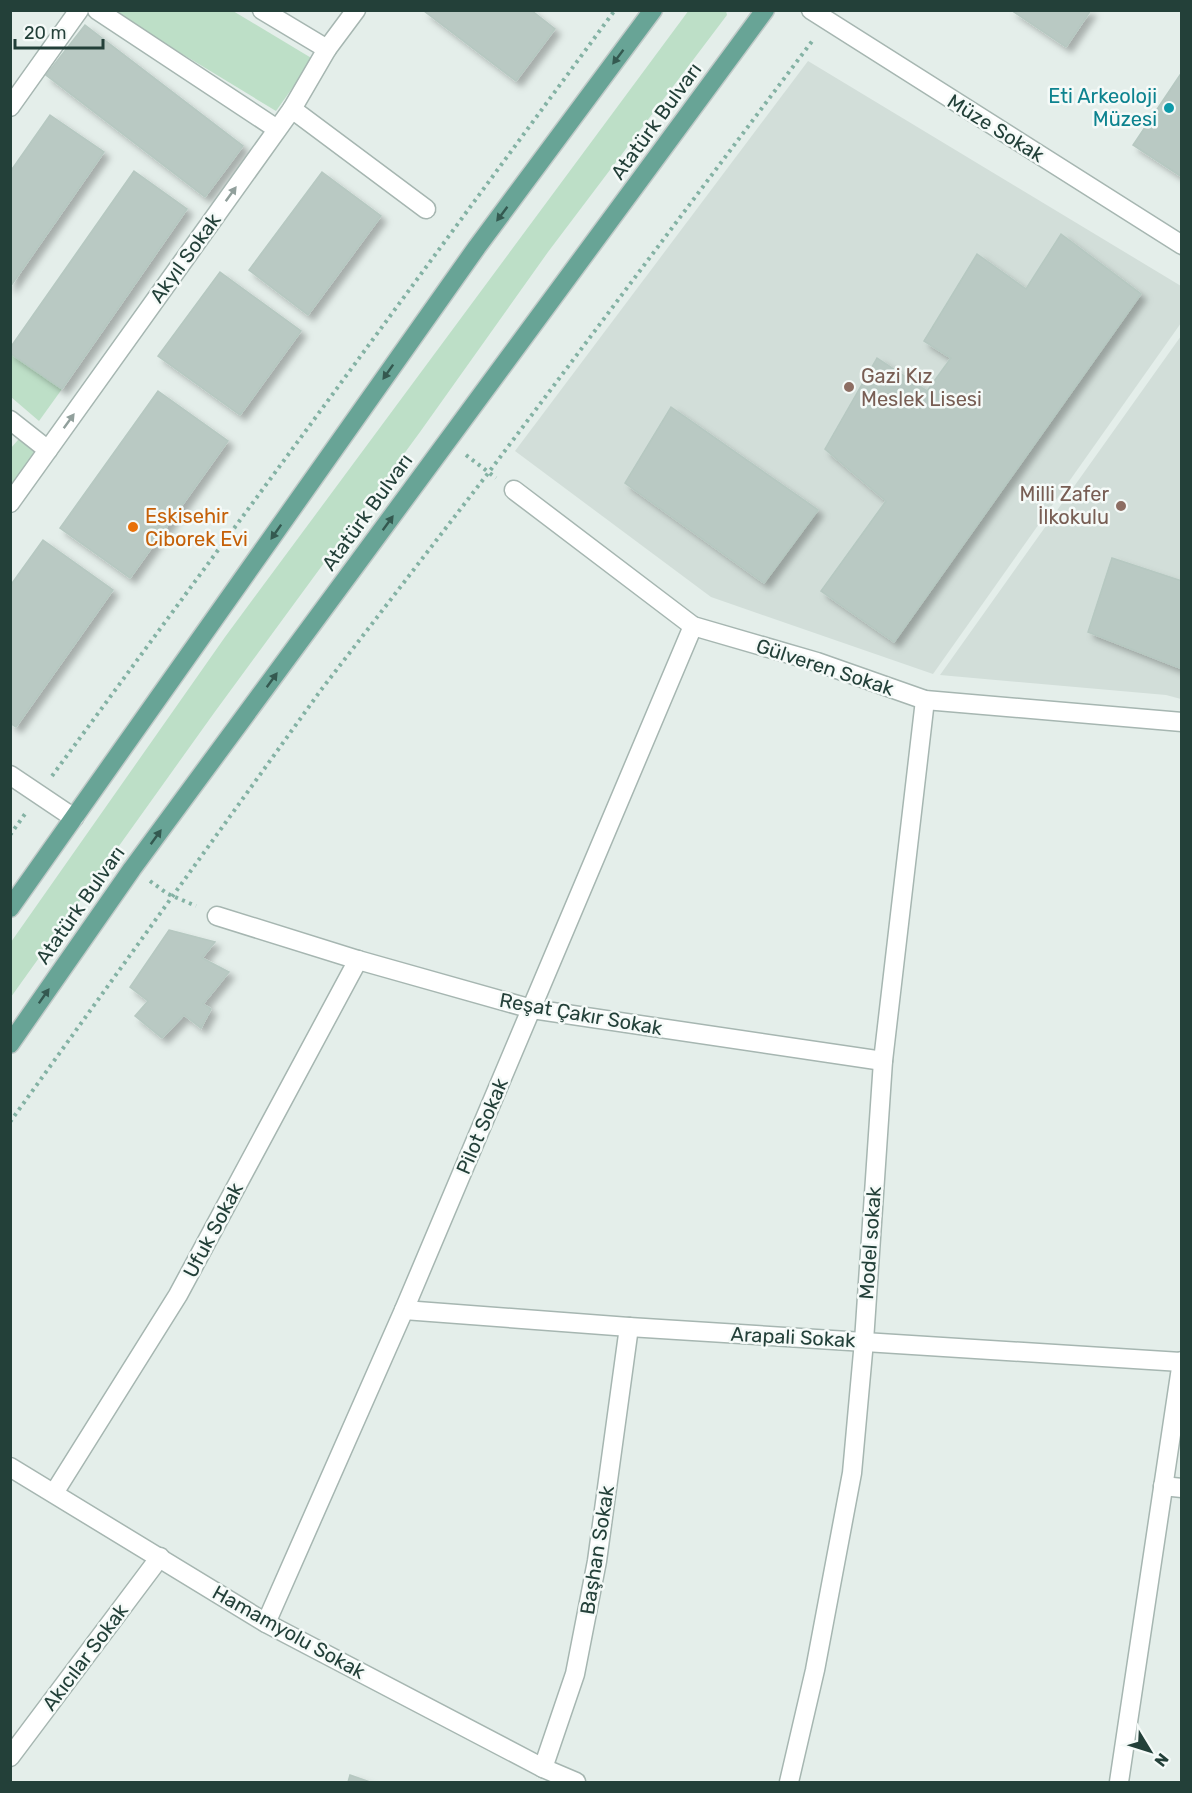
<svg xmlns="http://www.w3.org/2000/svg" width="1192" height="1793" font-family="Rubik,sans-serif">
<defs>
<filter id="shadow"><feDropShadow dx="5.5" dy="5.5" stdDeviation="3" flood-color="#0004"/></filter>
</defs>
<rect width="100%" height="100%" fill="#e4eeea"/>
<g fill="#d2ded9">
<polygon points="808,61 1181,286 1181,323 933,674 711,597 515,451"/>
<polygon points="1181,336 1181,699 1166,695 940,675"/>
</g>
<g fill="#bddfc7">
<polygon points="121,10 233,11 313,59 276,111 118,15"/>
<polygon points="689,10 726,11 727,15 548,252 420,432 214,713 11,997 11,942 225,637"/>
<polygon points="10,353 62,389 39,421 11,397"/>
<polygon points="25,432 48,450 11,503 11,448"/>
</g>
<g fill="#b9c9c3" stroke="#b6c8c1" stroke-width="1.5" filter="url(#shadow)">
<polygon points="531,10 555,29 516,81 424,11"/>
<polygon points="1011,10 1091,10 1066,47"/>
<polygon points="85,25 243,146 205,197 46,75"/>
<polygon points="1182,72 1182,177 1133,145"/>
<polygon points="50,115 104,152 10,287 10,172"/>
<polygon points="134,171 187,209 62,389 10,353 10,348"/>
<polygon points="322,172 381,216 308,315 249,270"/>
<polygon points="1061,234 1141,294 894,642 821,591 886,501 825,449 877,358 927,391 951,358 924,341 977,254 1026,289"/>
<polygon points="220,272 301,331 240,415 158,356"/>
<polygon points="158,391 228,441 130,578 60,528"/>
<polygon points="671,407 818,510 764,583 625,483"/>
<polygon points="43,540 113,590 16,727 10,723 10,586"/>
<polygon points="1112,558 1182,581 1182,669 1088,632"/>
<polygon points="169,930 215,942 202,958 229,972 203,1004 211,1009 201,1028 184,1015 162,1038 135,1016 148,1001 130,987"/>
<polygon points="350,1775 370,1782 348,1782"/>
</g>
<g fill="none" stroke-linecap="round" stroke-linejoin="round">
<defs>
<g id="minor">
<polyline points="97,10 277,129"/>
<polyline points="262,10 327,49"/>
<polyline points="811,10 1182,245"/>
<polyline points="10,107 79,10"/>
<polyline points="292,109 426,209"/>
<polyline points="10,420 48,450"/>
<polyline points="514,490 693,626 817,662 925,700 1182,722"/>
<polyline points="10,503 292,109 327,49 356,10"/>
<polyline points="10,775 74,818"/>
<polyline points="217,916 358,960 532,1009 883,1061"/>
<polyline points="404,1310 629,1327 1181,1362"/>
<polyline points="10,1467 266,1623 543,1768 576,1782"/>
<polyline points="1163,1486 1182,1488"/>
<polyline points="54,1493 178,1295 358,960"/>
<polyline points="266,1623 404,1310 693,626"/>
<polyline points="10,1757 160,1557"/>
<polyline points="543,1768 575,1674 597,1561 629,1327"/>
<polyline points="789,1782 815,1670 852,1473 864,1341 883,1061 925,700"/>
<polyline points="1119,1782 1182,1361"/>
</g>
<g id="primary">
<polyline points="10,908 477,247 653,10"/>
<polyline points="10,1044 132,869 765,10"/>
</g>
</defs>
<use href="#minor" stroke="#a6b6b1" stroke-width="21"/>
<use href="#primary" stroke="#c1cac8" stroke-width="21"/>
<g stroke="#84b2a4" stroke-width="4" stroke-dasharray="3 4.5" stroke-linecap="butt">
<polyline points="466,455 496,478"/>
<polyline points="52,776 615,10"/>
<polyline points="10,835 25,814"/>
<polyline points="150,881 168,894 196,906"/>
<polyline points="10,1122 321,690 489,472 813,40"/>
</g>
<use href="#minor" stroke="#fff" stroke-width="18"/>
<use href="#primary" stroke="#68a496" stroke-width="18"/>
</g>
<defs><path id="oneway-solid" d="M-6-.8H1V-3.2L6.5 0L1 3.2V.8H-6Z" transform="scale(1.5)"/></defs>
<g fill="#345950">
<use href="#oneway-solid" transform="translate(618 57) rotate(127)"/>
<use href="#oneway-solid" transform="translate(502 214) rotate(127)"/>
<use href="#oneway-solid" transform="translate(388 372) rotate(125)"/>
<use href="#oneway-solid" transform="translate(388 523) rotate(-54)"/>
<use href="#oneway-solid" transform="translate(276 532) rotate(125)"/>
<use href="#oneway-solid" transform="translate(272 680) rotate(-54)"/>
<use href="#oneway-solid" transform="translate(156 837) rotate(-54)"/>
<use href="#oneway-solid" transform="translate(44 996) rotate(-55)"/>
</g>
<g fill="#91a09c">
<use href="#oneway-solid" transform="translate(231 194) rotate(-54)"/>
<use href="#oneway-solid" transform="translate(69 421) rotate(-54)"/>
</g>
<circle fill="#0f9aa8" stroke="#f5faf8" stroke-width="2" cx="1169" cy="108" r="6"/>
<g fill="#8d6e63" stroke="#f5faf8" stroke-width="2">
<circle cx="849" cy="387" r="6"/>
<circle cx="1121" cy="506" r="6"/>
</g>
<circle fill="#e8710a" stroke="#f5faf8" stroke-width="2" cx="133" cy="527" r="6"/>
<g text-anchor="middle" stroke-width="5" stroke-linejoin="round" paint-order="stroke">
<g font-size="20" fill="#0d838f" stroke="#f5faf8" text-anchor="end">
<text x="1157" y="103">Eti Arkeoloji<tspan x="1157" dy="23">Müzesi</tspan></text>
</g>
<g font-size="20" fill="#234039" stroke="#f5faf8">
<text transform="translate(656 121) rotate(-54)" y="7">Atatürk Bulvarı</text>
<text transform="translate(996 128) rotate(32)" y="7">Müze Sokak</text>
<text transform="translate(185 258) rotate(-54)" y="7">Akyıl Sokak</text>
<text transform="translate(367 512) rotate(-54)" y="7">Atatürk Bulvarı</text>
<text transform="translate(825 667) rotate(18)" y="7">Gülveren Sokak</text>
<text transform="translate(80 905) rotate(-55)" y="7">Atatürk Bulvarı</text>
<text transform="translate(581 1014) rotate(10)" y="7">Reşat Çakır Sokak</text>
<text transform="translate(482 1126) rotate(-67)" y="7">Pilot Sokak</text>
<text transform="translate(213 1230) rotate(-62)" y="7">Ufuk Sokak</text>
<text transform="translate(870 1243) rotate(-86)" y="7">Model sokak</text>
<text transform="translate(793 1337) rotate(3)" y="7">Arapali Sokak</text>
<text transform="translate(597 1550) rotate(-81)" y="7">Başhan Sokak</text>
<text transform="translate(289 1632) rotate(29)" y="7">Hamamyolu Sokak</text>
<text transform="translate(85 1657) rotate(-53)" y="7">Akıcılar Sokak</text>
</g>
<g font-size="20" fill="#785e54" stroke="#f5faf8" text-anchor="start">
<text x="861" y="383">Gazi Kız<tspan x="861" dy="23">Meslek Lisesi</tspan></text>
<text x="1109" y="501" text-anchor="end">Milli Zafer<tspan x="1109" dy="23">İlkokulu</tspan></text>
</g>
<g font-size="20" fill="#c56008" stroke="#f5faf8" text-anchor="start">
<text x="145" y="523">Eskisehir<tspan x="145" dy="23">Ciborek Evi</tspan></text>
</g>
</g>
<rect width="1192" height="1793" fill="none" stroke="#234039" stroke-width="24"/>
<g transform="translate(1150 1751) rotate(128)" stroke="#f5faf8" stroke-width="4.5" paint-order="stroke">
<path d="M0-4.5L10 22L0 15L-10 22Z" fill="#234039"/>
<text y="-9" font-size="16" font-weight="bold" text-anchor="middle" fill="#234039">N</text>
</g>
<path d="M15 39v9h88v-9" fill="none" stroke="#234039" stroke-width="3"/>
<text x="24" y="39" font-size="18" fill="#234039" stroke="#f5faf8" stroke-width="4.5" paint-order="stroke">20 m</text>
</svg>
